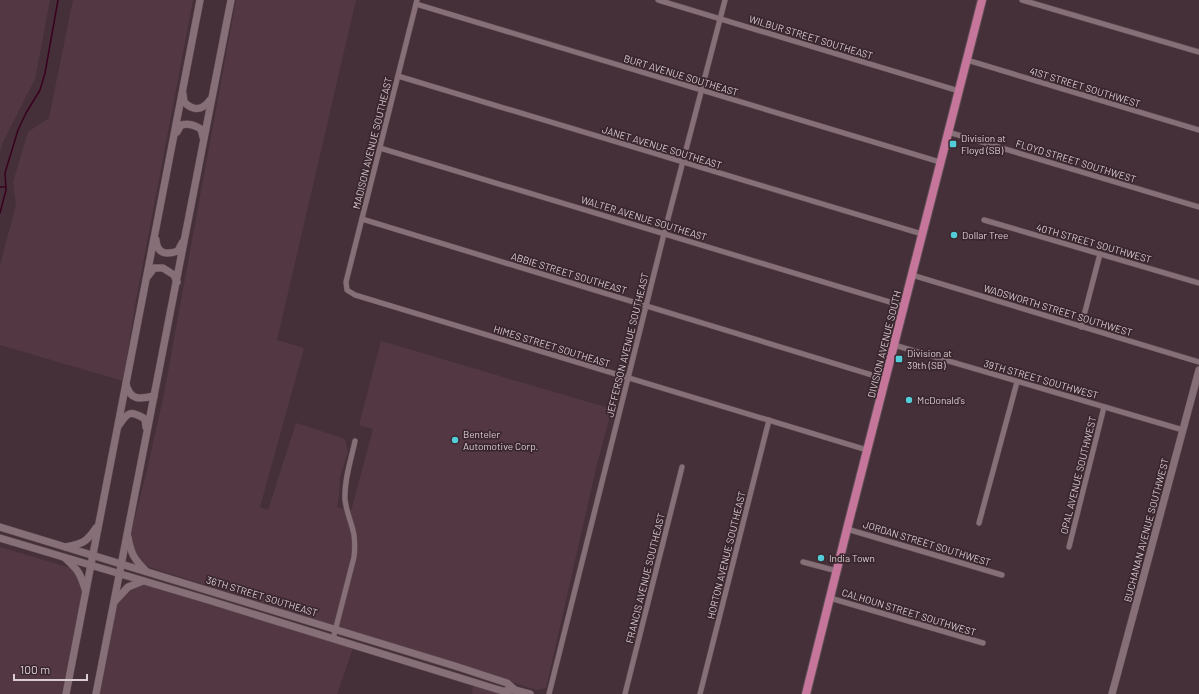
<svg xmlns="http://www.w3.org/2000/svg" width="1199" height="694" font-family="Barlow,sans-serif">
<rect width="100%" height="100%" fill="#453039"/>
<g fill="#533844">
<polygon points="0,0 50,0 35,79 2,144 0,152"/>
<polygon points="73,0 193,0 136,300 123,381 0,345 0,265 16,205 13,182 28,132 49,118"/>
<polygon points="236,0 356,0 277,340 304,348 260,507 268,510 296,423 345,439 348,452 340,477 339,496 337,507 351,511 373,429 359,425 381,341 612,409 597,464 546,688 537,690 149,567 140,561 133,550 131,533 147,470 164,394"/>
<polygon points="0,547 71,568 78,574 82,591 62,694 0,694"/>
<polygon points="146,585 353,648 337,694 100,694 117,603 133,587"/>
<polygon points="473,686 504,694 472,694"/>
</g>
<g fill="none" stroke-linecap="round" stroke-linejoin="round">
<g stroke="#39001f" stroke-width="1.5">
<polyline points="0,187 6,187"/>
<polyline points="0,213 6,190 5,173 18,130 26,113 40,90 45,73 58,0"/>
</g>
<defs>
<g id="street">
<polyline points="417,0 348,274 346,282 347,290 355,295 867,450"/>
<polyline points="658,0 959,91"/>
<polyline points="1022,0 1199,52"/>
<polyline points="416,4 940,162"/>
<polyline points="967,60 1199,130"/>
<polyline points="398,76 922,234"/>
<polyline points="948,132 1199,207"/>
<polyline points="380,148 903,306"/>
<polyline points="362,219 885,379"/>
<polyline points="984,220 1199,283"/>
<polyline points="912,275 1199,362"/>
<polyline points="1081,327 1100,254"/>
<polyline points="894,345 1183,430"/>
<polyline points="979,523 1017,382"/>
<polyline points="847,529 1002,575"/>
<polyline points="1069,547 1104,407"/>
<polyline points="803,562 837,571"/>
<polyline points="830,598 983,643"/>
<path d="M333,639L354,557C355,549 355,543 354,535C352,523 346,512 345,499C344,480 351,460 355,441"/>
<polyline points="549,694 664,234 725,0"/>
<polyline points="625,694 682,467"/>
<polyline points="700,694 769,420"/>
</g>
<g id="secondary">
<path d="M183,94L184,102C193,111 202,111 210,100"/>
<path d="M177,132L181,125C189,123 194,125 201,129L203,137"/>
<path d="M156,240C157,254 166,255 178,251L182,243"/>
<polyline points="148,276 154,268 163,268 174,275 177,282"/>
<path d="M126,384C130,401 140,399 154,396"/>
<path d="M119,425C128,412 130,410 145,419L146,427"/>
<polyline points="0,527 455,666 507,683 515,690"/>
<path d="M128,537C131,554 134,559 146,571"/>
<polyline points="0,538 208,600 496,689 503,691 515,690 530,694"/>
<path d="M66,547C82,544 87,542 96,528"/>
<path d="M65,558C77,569 80,572 85,589"/>
<polyline points="115,601 128,587 143,581"/>
<polyline points="66,694 200,0"/>
<polyline points="96,694 231,0"/>
<polyline points="1112,694 1199,370"/>
</g>
<polyline id="primary" points="806,694 847,529 982,0"/>
</defs>
<use href="#street" stroke="#604e55" stroke-width="6"/>
<use href="#secondary" stroke="#604e55" stroke-width="8"/>
<use href="#primary" stroke="#604e55" stroke-width="10"/>
<use href="#street" stroke="#876f78" stroke-width="5"/>
<use href="#secondary" stroke="#876f78" stroke-width="7"/>
<use href="#primary" stroke="#c6769a" stroke-width="8"/>
</g>
<g fill="#52ccd6" stroke="#3a262e" stroke-width="1.5">
<rect x="949" y="140" width="8" height="8" rx="2"/>
<circle cx="954" cy="235" r="4"/>
<rect x="895" y="355" width="8" height="8" rx="2"/>
<circle cx="909" cy="400" r="4"/>
<circle cx="455" cy="440" r="4"/>
<circle cx="821" cy="558" r="4"/>
</g>
<g text-anchor="middle" stroke-width="3.5" stroke-linejoin="round" paint-order="stroke">
<g font-size="10" fill="#dacdd2" stroke="#3a262e">
<text transform="translate(811 37) rotate(17)" y="4">WILBUR STREET SOUTHEAST</text>
<text transform="translate(681 75) rotate(17)" y="4">BURT AVENUE SOUTHEAST</text>
<text transform="translate(1085 87) rotate(17)" y="4">41ST STREET SOUTHWEST</text>
<text transform="translate(372 143) rotate(-76)" y="4">MADISON AVENUE SOUTHEAST</text>
<text transform="translate(662 147) rotate(17)" y="4">JANET AVENUE SOUTHEAST</text>
<text transform="translate(1076 161) rotate(17)" y="4">FLOYD STREET SOUTHWEST</text>
<text transform="translate(644 218) rotate(17)" y="4">WALTER AVENUE SOUTHEAST</text>
<text transform="translate(1094 243) rotate(16)" y="4">40TH STREET SOUTHWEST</text>
<text transform="translate(569 273) rotate(17)" y="4">ABBIE STREET SOUTHEAST</text>
<text transform="translate(1058 310) rotate(17)" y="4">WADSWORTH STREET SOUTHWEST</text>
<text transform="translate(884 344) rotate(-76)" y="4">DIVISION AVENUE SOUTH</text>
<text transform="translate(627 345) rotate(-76)" y="4">JEFFERSON AVENUE SOUTHEAST</text>
<text transform="translate(552 346) rotate(17)" y="4">HIMES STREET SOUTHEAST</text>
<text transform="translate(1041 379) rotate(16)" y="4">39TH STREET SOUTHWEST</text>
<text transform="translate(1078 475) rotate(-76)" y="4">OPAL AVENUE SOUTHWEST</text>
<text transform="translate(1146 530) rotate(-75)" y="4">BUCHANAN AVENUE SOUTHWEST</text>
<text transform="translate(927 543) rotate(17)" y="4">JORDAN STREET SOUTHWEST</text>
<text transform="translate(726 555) rotate(-76)" y="4">HORTON AVENUE SOUTHEAST</text>
<text transform="translate(645 578) rotate(-76)" y="4">FRANCIS AVENUE SOUTHEAST</text>
<text transform="translate(262 596) rotate(17)" y="4">36TH STREET SOUTHEAST</text>
<text transform="translate(909 612) rotate(17)" y="4">CALHOUN STREET SOUTHWEST</text>
</g>
<g font-size="10" fill="#dacdd2" stroke="#3a262e" text-anchor="start">
<text x="961" y="142">Division at<tspan x="961" dy="12">Floyd (SB)</tspan></text>
<text x="962" y="239">Dollar Tree</text>
<text x="907" y="357">Division at<tspan x="907" dy="12">39th (SB)</tspan></text>
<text x="917" y="404">McDonald's</text>
<text x="463" y="438">Benteler<tspan x="463" dy="12">Automotive Corp.</tspan></text>
<text x="829" y="562">India Town</text>
</g>
</g>
<path d="M14 674v6h73v-6" fill="none" stroke="#dacdd2" stroke-width="2"/>
<text x="20" y="674" font-size="12" fill="#dacdd2" stroke="#3a262e" stroke-width="3" paint-order="stroke">100 m</text>
</svg>
